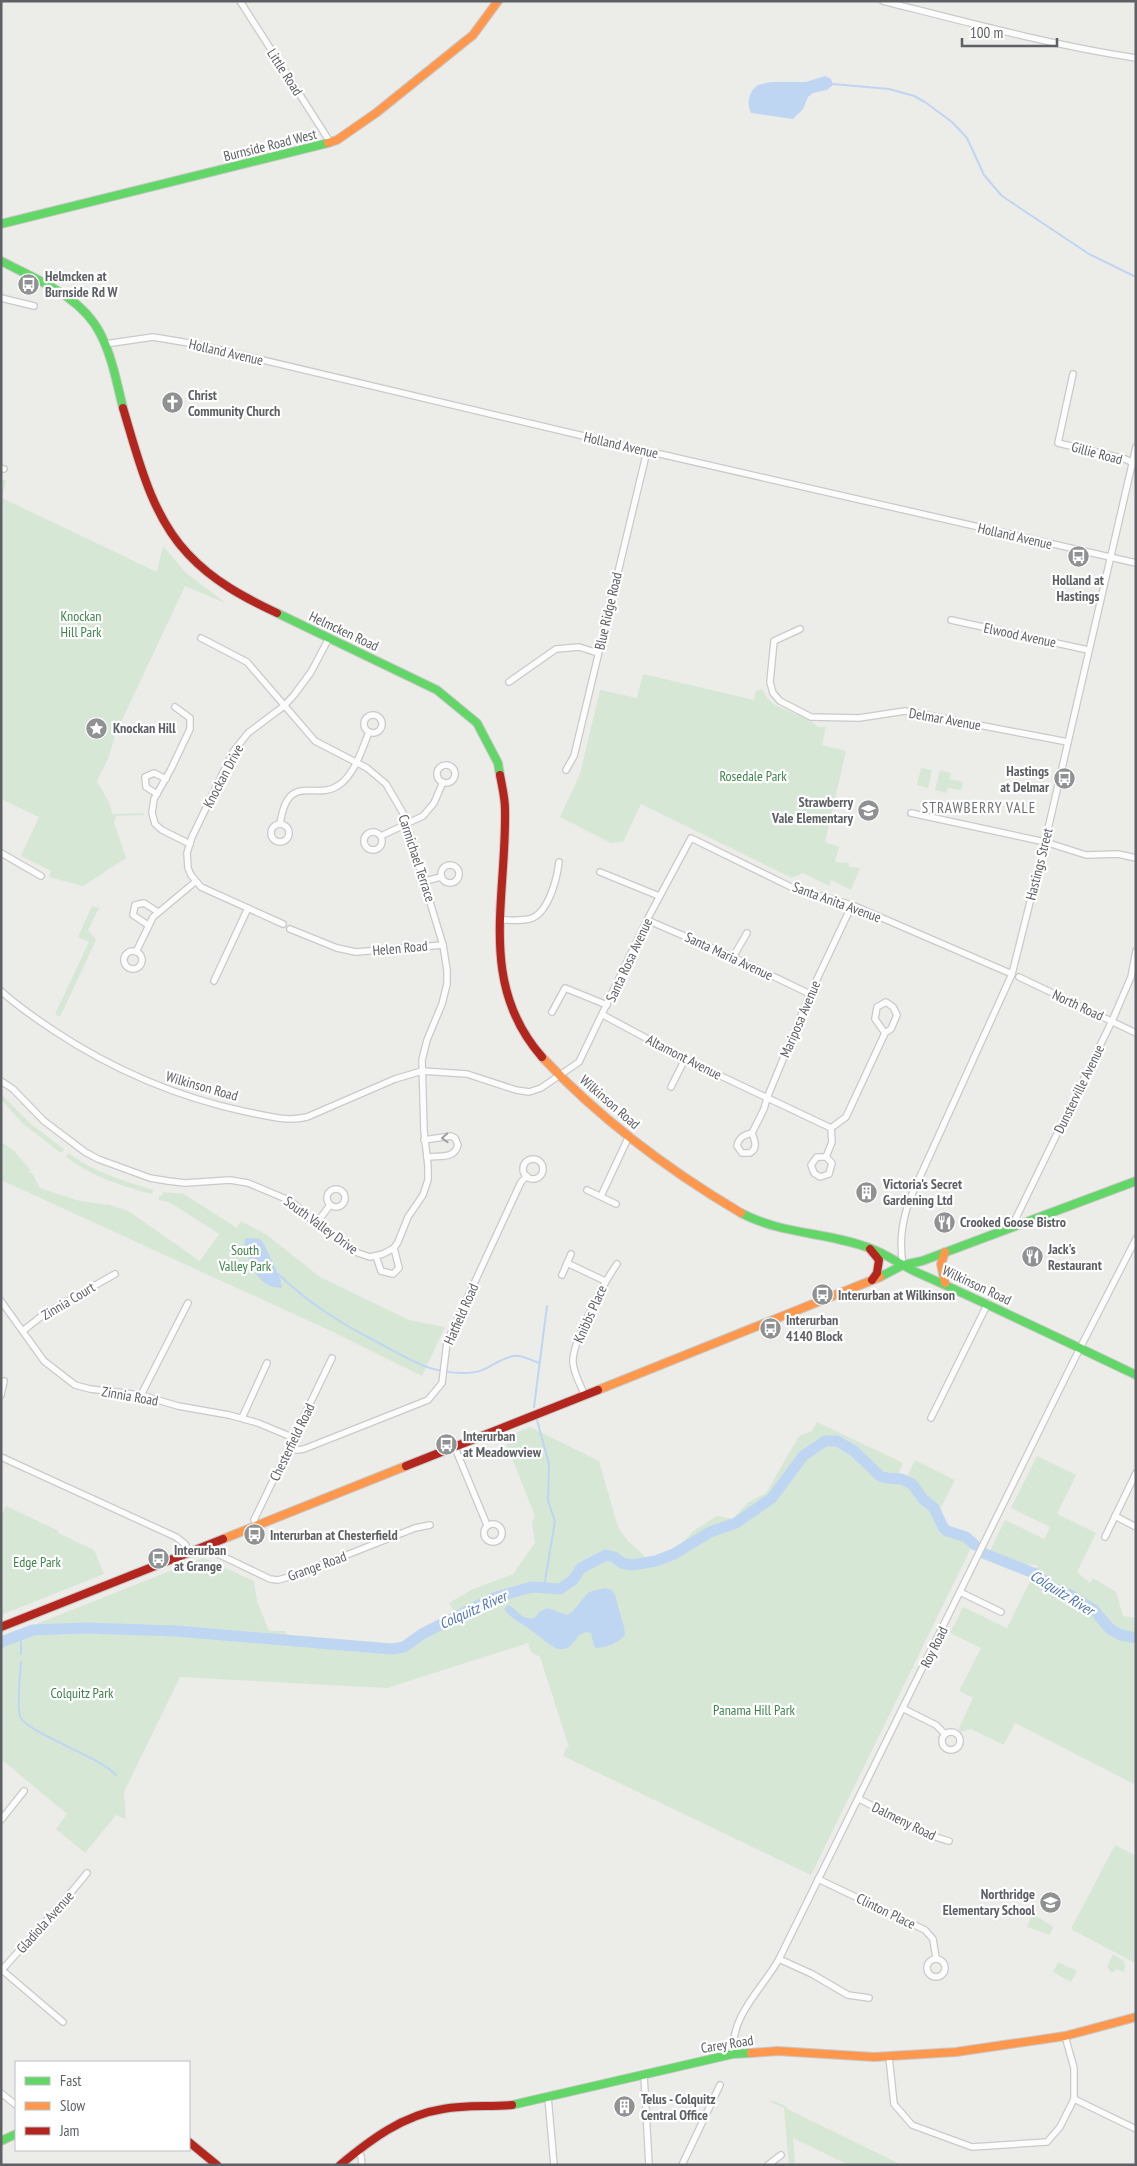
<svg xmlns="http://www.w3.org/2000/svg" width="1137" height="2166" font-family="'PT Sans Narrow',sans-serif">
<rect width="100%" height="100%" fill="#ecece8"/>
<g fill="#d6e7d6">
<polygon points="1,479 6,481 2,498 157,572 163,546 186,573 227,604 185,586 115,735 108,759 97,781 110,804 112,814 143,813 144,815 116,816 114,822 126,858 83,886 49,877 51,871 21,856 39,817 1,799"/>
<polygon points="643,674 754,700 756,691 762,689 767,698 775,705 811,721 818,727 826,727 822,745 846,751 825,842 839,847 835,862 849,863 849,867 860,868 851,890 831,880 829,886 803,873 792,878 641,804 623,842 611,843 560,817 580,774 600,690 637,698"/>
<polygon points="921,768 932,770 928,788 917,785"/>
<polygon points="940,770 951,773 949,781 950,779 963,782 961,790 948,788 946,793 935,790"/>
<polygon points="92,906 99,908 88,930 96,940 60,1017 55,1014 89,942 78,937"/>
<polygon points="1,1094 32,1125 64,1149 61,1153 22,1123 1,1099"/>
<polygon points="1,1142 12,1149 31,1170 29,1171 30,1173 32,1173 40,1188 80,1201 110,1205 128,1211 200,1261 219,1234 171,1203 159,1200 159,1196 162,1196 163,1192 184,1194 237,1228 241,1221 267,1235 320,1277 409,1320 445,1327 422,1376 333,1332 1,1180"/>
<path d="M68,1153C94,1172 123,1181 153,1190L152,1194C121,1186 91,1176 66,1157Z"/>
<polygon points="817,1422 903,1463 896,1479 905,1481 915,1460 955,1480 940,1509 942,1512 943,1526 949,1530 964,1534 972,1546 811,1875 563,1756 567,1747 569,1747 540,1657 531,1652 528,1643 387,1688 180,1677 124,1792 126,1819 116,1815 85,1853 56,1829 67,1814 1,1759 1,1638 203,1558 254,1581 257,1601 269,1631 285,1631 290,1642 337,1646 353,1645 399,1651 409,1646 435,1627 457,1616 449,1603 473,1589 513,1574 535,1543 532,1522 535,1516 504,1438 530,1427 599,1461 618,1527 628,1541 650,1561 678,1548 692,1532 716,1516 733,1519 747,1503 766,1493 799,1436 812,1431"/>
<polygon points="1037,1456 1076,1475 1057,1514 1096,1533 1077,1572 1090,1583 1093,1578 1116,1592 1123,1616 1136,1618 1136,1785 1015,1723 1004,1745 971,1729 960,1732 959,1728 973,1698 959,1691 981,1648 950,1633 963,1607 1007,1628 1038,1565 997,1564 986,1559 1005,1520 1044,1539 1050,1527 1011,1508"/>
<polygon points="6,1506 59,1531 58,1533 94,1550 104,1574 1,1615 1,1516"/>
<polygon points="1115,1845 1136,1856 1135,1963 1071,1929"/>
<polygon points="1036,1916 1053,1927 1050,1935 1027,1927 1031,1917"/>
<polygon points="1113,1954 1124,1961 1125,1967 1123,1972 1116,1969 1114,1972 1111,1972 1107,1967"/>
<polygon points="1058,1962 1077,1971 1071,1982 1053,1972"/>
<polygon points="772,2100 787,2107 787,2109 902,2165 849,2165 793,2138 795,2164 789,2165 784,2108 771,2102"/>
</g>
<g fill="#bfd6f2">
<path d="M825,76L831,79L833,85L827,90L813,93L808,97L803,109L793,119L751,113C746,103 749,91 758,85L771,82H806Z"/>
<path d="M246,1238L260,1239L264,1244L280,1278L282,1288C258,1288 248,1264 244,1243Z"/>
<path d="M605,1588L612,1590L615,1595L624,1627L625,1635C617,1644 608,1647 596,1648L594,1646L591,1633L586,1632L579,1635C562,1663 550,1643 532,1631C522,1623 512,1620 504,1609L508,1605C519,1610 521,1621 535,1618L539,1612L547,1608L567,1615L572,1612L589,1592Z"/>
</g>
<g fill="none" stroke-linecap="round" stroke-linejoin="round">
<g stroke="#bfd6f2" stroke-width="2">
<polyline points="833,84 889,89 914,96 925,102 952,122 967,138 984,175 1002,196 1089,254 1136,277"/>
<path d="M278,1274C310,1304 340,1323 379,1343C409,1359 428,1373 464,1373C488,1373 490,1363 510,1357C519,1353 530,1360 539,1363"/>
<polyline points="534,1407 547,1306"/>
<polyline points="537,1420 549,1464 548,1501 555,1521 544,1587"/>
<polyline points="18,1635 21,1642 21,1654"/>
<path d="M21,1662C20,1673 17,1707 20,1716C26,1733 99,1756 116,1775"/>
</g>
<g stroke="#bfd6f2" stroke-width="11">
<polyline points="983,1553 1036,1574 1051,1587 1070,1595 1094,1610 1110,1629 1121,1635 1136,1638"/>
<polyline points="1,1642 33,1630 85,1628 176,1631 392,1649 404,1647 422,1634 496,1597 532,1587 560,1589 573,1580 581,1568 606,1555 614,1557 622,1563 632,1565 656,1561 674,1554 710,1532 736,1523 772,1498 803,1456 825,1441 837,1441 854,1451 880,1476 887,1478 901,1479 912,1484 923,1499 934,1508 943,1527 947,1531 966,1537 975,1545"/>
</g>
<defs>
<g id="street">
<polyline points="240,1 330,142"/>
<path d="M883,1C966,22 1051,45 1136,58"/>
<polyline points="1,298 34,306"/>
<polyline points="105,344 153,337 195,344 647,451 1136,563"/>
<polyline points="1073,374 1058,443 1125,459 1136,464"/>
<polyline points="1,468 4,469"/>
<polyline points="951,620 1088,650"/>
<polyline points="800,629 774,641 770,682 773,693 780,701 811,717 859,718 905,711 1068,742"/>
<polyline points="201,638 247,662 315,741 367,768 386,784 403,813 443,945"/>
<polyline points="509,682 556,649 579,647 598,653"/>
<polyline points="175,707 190,718 190,729 171,769 154,799 152,813 155,824 162,830 190,844"/>
<circle cx="373" cy="724" r="9"/>
<circle cx="446" cy="774" r="9"/>
<polyline points="566,770 574,756 647,451"/>
<polyline points="157,794 146,787 145,777 154,773 166,779"/>
<polyline points="911,813 1045,842 1086,855 1118,854 1136,858"/>
<path d="M280,824C288,770 315,802 339,785C355,774 362,749 369,732"/>
<circle cx="280" cy="833" r="9"/>
<circle cx="373" cy="841" r="9"/>
<polyline points="381,836 423,816 434,803 443,782"/>
<polyline points="1,853 41,876"/>
<circle cx="450" cy="874" r="9"/>
<polyline points="600,872 659,896"/>
<polyline points="425,881 441,877"/>
<path d="M500,920C509,920 520,921 529,919C548,915 557,879 559,862"/>
<polyline points="647,920 733,957 810,994"/>
<polyline points="283,924 201,887 191,875 188,868 187,853 192,837 233,752 248,733 284,706 294,695 311,672 329,638"/>
<polyline points="148,925 133,915 135,905 144,903 158,912"/>
<circle cx="133" cy="960" r="9"/>
<polyline points="136,952 153,917 195,882"/>
<polyline points="733,957 747,933"/>
<polyline points="1019,977 1136,1033"/>
<polyline points="214,981 248,908"/>
<path d="M1,991C17,1006 35,1018 53,1030C113,1070 176,1097 247,1112C268,1116 287,1122 307,1117L395,1079L422,1071L467,1074L516,1090L529,1092L541,1088L579,1062L647,920L691,838L793,888L852,905L1012,974"/>
<polyline points="552,1012 565,988 607,1005"/>
<polyline points="603,1015 685,1059 831,1128"/>
<polyline points="1,1081 13,1089 44,1121 85,1152 98,1159 150,1178 168,1181 185,1183 230,1180 248,1183 291,1201 316,1224 340,1239 358,1253 370,1257 383,1254 394,1248 398,1242 408,1217 423,1195 428,1180 428,1166 424,1131 422,1060 427,1040 442,1004 447,984 447,970 443,945 356,952 337,948 290,929"/>
<polyline points="671,1087 685,1059"/>
<polyline points="831,1128 846,1117 885,1033 891,1029 897,1015 893,1007 886,1002 877,1007 875,1019 885,1033"/>
<polyline points="752,1133 764,1109 767,1098 810,994 852,905"/>
<path d="M752,1133C755,1141 758,1148 750,1153H742L737,1146C739,1137 744,1135 752,1133Z"/>
<path d="M424,1140L451,1136L455,1138L458,1145C454,1160 439,1155 427,1157"/>
<polyline points="826,1157 832,1163 829,1174 820,1177 814,1173 811,1165 817,1157 826,1157 832,1142 831,1128"/>
<circle cx="533" cy="1169" r="10"/>
<circle cx="336" cy="1198" r="9"/>
<polyline points="587,1190 616,1204"/>
<polyline points="601,1196 629,1136"/>
<polyline points="316,1224 330,1205"/>
<polyline points="1018,1224 1016,1218 1112,1021 1131,977 1136,951"/>
<polyline points="376,1256 381,1271 393,1274 399,1268 394,1248"/>
<polyline points="567,1263 605,1281"/>
<path d="M903,1265C899,1242 902,1223 909,1201L1012,974L1045,842L1136,447"/>
<polyline points="562,1275 571,1254"/>
<polyline points="1,1301 44,1361 75,1385 90,1389 141,1395 178,1406 229,1415 258,1423 294,1438"/>
<polyline points="24,1330 43,1315 115,1274"/>
<polyline points="1,1395 4,1381"/>
<polyline points="141,1395 188,1303"/>
<path d="M585,1396C581,1386 574,1374 573,1363C571,1343 605,1281 617,1264"/>
<polyline points="242,1418 267,1363"/>
<polyline points="931,1418 988,1303"/>
<polyline points="290,1447 297,1450 304,1449 428,1400 442,1383 447,1342 521,1182 527,1176"/>
<polyline points="455,1448 487,1525"/>
<polyline points="1,1457 176,1537 185,1544 189,1551"/>
<polyline points="1115,1516 1136,1527"/>
<circle cx="493" cy="1533" r="9"/>
<polyline points="257,1527 254,1520 332,1358"/>
<polyline points="1105,1537 1136,1473"/>
<polyline points="211,1543 215,1552 220,1555 270,1579 278,1580 296,1575 415,1528 430,1525"/>
<polyline points="960,1592 1001,1612"/>
<polyline points="904,1709 936,1725 944,1733"/>
<circle cx="951" cy="1741" r="9"/>
<path d="M859,1799C888,1813 918,1833 949,1841"/>
<polyline points="1,1820 24,1791"/>
<polyline points="818,1879 925,1930 933,1939 936,1958"/>
<circle cx="936" cy="1968" r="9"/>
<polyline points="779,1959 812,1974 848,1995 869,1998"/>
<polyline points="2,1970 63,2022"/>
<path d="M1,1971C30,1938 60,1907 87,1873"/>
<polyline points="1065,2036 1074,2068 1074,2099 1136,2129"/>
<path d="M733,2054C731,2014 761,1991 779,1959L1076,1356L1136,1239"/>
<polyline points="889,2057 894,2104 912,2125 972,2147 1047,2142 1060,2127 1074,2099"/>
<polyline points="644,2075 649,2165"/>
<polyline points="1,2093 16,2105"/>
<polyline points="548,2097 554,2165"/>
<polyline points="357,2150 361,2156 362,2165"/>
<polyline points="682,2165 720,2085"/>
<polyline points="768,2165 781,2155"/>
</g>
<g id="fast">
<polyline points="1,224 328,143"/>
<path d="M1,261C37,280 82,296 101,335C112,357 117,383 123,408"/>
<polyline points="277,613 437,690 477,723 498,763 500,775"/>
<path d="M741,1213C782,1235 830,1232 872,1249C888,1255 901,1265 916,1272C990,1305 1063,1340 1136,1375"/>
<polyline points="880,1277 903,1265 922,1261 1136,1181"/>
<polyline points="512,2105 733,2054 751,2053"/>
<polyline points="1,2141 16,2134"/>
</g>
<g id="slow">
<polyline points="328,143 337,140 376,113 473,35 498,1"/>
<path d="M542,1057C599,1118 670,1171 741,1213"/>
<polyline points="945,1252 941,1264 945,1283"/>
<polyline points="598,1390 880,1277"/>
<polyline points="223,1539 406,1466"/>
<polyline points="751,2053 777,2051 874,2057 956,2052 1065,2036 1136,2017"/>
</g>
<g id="jam">
<path d="M123,408C138,458 151,515 188,554C213,581 245,598 277,613"/>
<path d="M500,775C502,786 505,798 505,809C507,898 477,983 542,1057"/>
<polyline points="870,1249 879,1260 877,1273 872,1280"/>
<polyline points="406,1466 598,1390"/>
<polyline points="1,1627 223,1539"/>
<polyline points="189,2142 217,2165"/>
<path d="M340,2165C370,2140 403,2115 443,2109C466,2105 489,2107 512,2105"/>
</g>
</defs>
<use href="#street" stroke="#c9cac9" stroke-width="8"/>
<use href="#fast" stroke="#c8c8c8" stroke-width="10"/>
<use href="#slow" stroke="#c8c8c8" stroke-width="10"/>
<use href="#jam" stroke="#c8c8c8" stroke-width="10"/>
<use href="#street" stroke="#fcfcfc" stroke-width="5.5"/>
<use href="#fast" stroke="#63d668" stroke-width="8"/>
<use href="#slow" stroke="#ff974d" stroke-width="8"/>
<use href="#jam" stroke="#b3261e" stroke-width="8"/>
</g>
<defs><path id="oneway-chevron" d="M-2-3.5L2.5 0L-2 3.5" fill="none" stroke-width="1.6" stroke-linecap="round" stroke-linejoin="round" transform="scale(1.25)"/></defs>
<use stroke="#9d9ea1" href="#oneway-chevron" transform="translate(445 1138) rotate(177)"/>
<defs>
<symbol id="bus-disc" viewBox="-11 -11 22 22"><circle r="9.5" fill="#8f9193" stroke="#fff"/><path d="M-5-6H5V4H4V6H2V4H-2V6H-4V4H-5ZM-3.5-4V0h7V-4ZM-3.5 1.2v1.5H-2V1.2ZM2 1.2v1.5H3.5V1.2Z" fill="#fff"/></symbol>
<symbol id="church-disc" viewBox="-11 -11 22 22"><circle r="9.5" fill="#8f9193" stroke="#fff"/><path d="M-1.2-6h2.4v3.5h3.3v2.4h-3.3V6h-2.4V-.1h-3.3v-2.4h3.3Z" fill="#fff"/></symbol>
<symbol id="sight-disc" viewBox="-11 -11 22 22"><circle r="9.5" fill="#8f9193" stroke="#fff"/><path d="M0-6L1.8-2.2L6-1.7L2.9 1.2L3.7 5.4L0 3.3L-3.7 5.4L-2.9 1.2L-6-1.7L-1.8-2.2Z" fill="#fff"/></symbol>
<symbol id="school-disc" viewBox="-11 -11 22 22"><circle r="9.5" fill="#8f9193" stroke="#fff"/><path d="M0-5L7-2L0 1L-7-2ZM-4 1L0 2.5L4 1V4Q0 6-4 4Z" fill="#fff"/></symbol>
<symbol id="building-disc" viewBox="-11 -11 22 22"><circle r="9.5" fill="#8f9193" stroke="#fff"/><path d="M-4-6H4V6H1V3H-1V6H-4ZM-2.5-4.3h1.7v1.8h-1.7ZM.8-4.3h1.7v1.8H.8ZM-2.5-1h1.7V.8h-1.7ZM.8-1h1.7V.8H.8Z" fill="#fff"/></symbol>
<symbol id="restaurant-disc" viewBox="-11 -11 22 22"><circle r="9.5" fill="#8f9193" stroke="#fff"/><path d="M-5-6h1v4h1v-4h1v4h1v-4h1v5L-1.5 .5V6h-2V.5L-5-1ZM5-6V6H3V1.5H1.5Q1.5-4 5-6Z" fill="#fff"/></symbol>
</defs>
<g fill-rule="evenodd">
<use href="#bus-disc" x="16" y="272" width="25" height="25"/>
<use href="#church-disc" x="160" y="390" width="25" height="25"/>
<use href="#bus-disc" x="1066" y="544" width="25" height="25"/>
<use href="#sight-disc" x="84" y="716" width="25" height="25"/>
<use href="#bus-disc" x="1052" y="766" width="25" height="25"/>
<use href="#school-disc" x="856" y="798" width="25" height="25"/>
<use href="#building-disc" x="854" y="1180" width="25" height="25"/>
<use href="#restaurant-disc" x="932" y="1210" width="25" height="25"/>
<use href="#restaurant-disc" x="1020" y="1244" width="25" height="25"/>
<use href="#bus-disc" x="810" y="1282" width="25" height="25"/>
<use href="#bus-disc" x="758" y="1316" width="25" height="25"/>
<use href="#bus-disc" x="434" y="1432" width="25" height="25"/>
<use href="#bus-disc" x="242" y="1522" width="25" height="25"/>
<use href="#bus-disc" x="146" y="1546" width="25" height="25"/>
<use href="#school-disc" x="1038" y="1890" width="25" height="25"/>
<use href="#building-disc" x="612" y="2094" width="25" height="25"/>
</g>
<g text-anchor="middle" stroke-width="4.5" stroke-linejoin="round" paint-order="stroke">
<g font-size="14" fill="#5d6065" stroke="#fff">
<text transform="translate(285 72) rotate(57)" y="5">Little Road</text>
<text transform="translate(270 145) rotate(-14)" y="5">Burnside Road West</text>
<text transform="translate(226 352) rotate(13)" y="5">Holland Avenue</text>
<text transform="translate(621 445) rotate(13)" y="5">Holland Avenue</text>
<text transform="translate(1097 453) rotate(15)" y="5">Gillie Road</text>
<text transform="translate(1015 536) rotate(13)" y="5">Holland Avenue</text>
<text transform="translate(608 611) rotate(-77)" y="5">Blue Ridge Road</text>
<text transform="translate(344 631) rotate(25)" y="5">Helmcken Road</text>
<text transform="translate(1020 635) rotate(12)" y="5">Elwood Avenue</text>
<text transform="translate(945 719) rotate(10)" y="5">Delmar Avenue</text>
<text transform="translate(223 776) rotate(-62)" y="5">Knockan Drive</text>
<text transform="translate(417 858) rotate(72)" y="5">Carmichael Terrace</text>
<text transform="translate(1039 864) rotate(-76)" y="5">Hastings Street</text>
<text transform="translate(837 902) rotate(20)" y="5">Santa Anita Avenue</text>
<text transform="translate(400 948) rotate(-5)" y="5">Helen Road</text>
<text transform="translate(729 956) rotate(25)" y="5">Santa Maria Avenue</text>
<text transform="translate(629 960) rotate(-65)" y="5">Santa Rosa Avenue</text>
<text transform="translate(1078 1005) rotate(25)" y="5">North Road</text>
<text transform="translate(800 1019) rotate(-67)" y="5">Mariposa Avenue</text>
<text transform="translate(684 1057) rotate(27)" y="5">Altamont Avenue</text>
<text transform="translate(202 1086) rotate(16)" y="5">Wilkinson Road</text>
<text transform="translate(1079 1089) rotate(-64)" y="5">Dunsterville Avenue</text>
<text transform="translate(610 1102) rotate(41)" y="5">Wilkinson Road</text>
<text transform="translate(321 1225) rotate(36)" y="5">South Valley Drive</text>
<text transform="translate(977 1285) rotate(25)" y="5">Wilkinson Road</text>
<text transform="translate(68 1301) rotate(-31)" y="5">Zinnia Court</text>
<text transform="translate(461 1314) rotate(-66)" y="5">Hatfield Road</text>
<text transform="translate(590 1314) rotate(-66)" y="5">Knibbs Place</text>
<text transform="translate(130 1396) rotate(10)" y="5">Zinnia Road</text>
<text transform="translate(292 1442) rotate(-64)" y="5">Chesterfield Road</text>
<text transform="translate(317 1566) rotate(-20)" y="5">Grange Road</text>
<text transform="translate(934 1647) rotate(-64)" y="5">Roy Road</text>
<text transform="translate(904 1821) rotate(26)" y="5">Dalmeny Road</text>
<text transform="translate(886 1911) rotate(26)" y="5">Clinton Place</text>
<text transform="translate(45 1922) rotate(-48)" y="5">Gladiola Avenue</text>
<text transform="translate(727 2044) rotate(-9)" y="5">Carey Road</text>
</g>
<g font-size="14" font-weight="bold" fill="#5d6065" stroke="#fff" text-anchor="start">
<text x="45" y="281">Helmcken at<tspan x="45" dy="16">Burnside Rd W</tspan></text>
<text x="188" y="400">Christ<tspan x="188" dy="16">Community Church</tspan></text>
<text x="1078" y="585" text-anchor="middle">Holland at<tspan x="1078" dy="16">Hastings</tspan></text>
<text x="113" y="733">Knockan Hill</text>
<text x="1049" y="776" text-anchor="end">Hastings<tspan x="1049" dy="16">at Delmar</tspan></text>
<text x="853" y="807" text-anchor="end">Strawberry<tspan x="853" dy="16">Vale Elementary</tspan></text>
<text x="883" y="1189">Victoria's Secret<tspan x="883" dy="16">Gardening Ltd</tspan></text>
<text x="960" y="1227">Crooked Goose Bistro</text>
<text x="1048" y="1254">Jack's<tspan x="1048" dy="16">Restaurant</tspan></text>
<text x="838" y="1300">Interurban at Wilkinson</text>
<text x="786" y="1325">Interurban<tspan x="786" dy="16">4140 Block</tspan></text>
<text x="463" y="1441">Interurban<tspan x="463" dy="16">at Meadowview</tspan></text>
<text x="270" y="1540">Interurban at Chesterfield</text>
<text x="174" y="1555">Interurban<tspan x="174" dy="16">at Grange</tspan></text>
<text x="1035" y="1899" text-anchor="end">Northridge<tspan x="1035" dy="16">Elementary School</tspan></text>
<text x="641" y="2104">Telus - Colquitz<tspan x="641" dy="16">Central Office</tspan></text>
</g>
<g font-size="14" fill="#3e834a" stroke="#fff">
<text x="81" y="621">Knockan<tspan x="81" dy="16">Hill Park</tspan></text>
<text x="753" y="781">Rosedale Park</text>
<text x="245" y="1255">South<tspan x="245" dy="16">Valley Park</tspan></text>
<text x="37" y="1567">Edge Park</text>
<text x="82" y="1698">Colquitz Park</text>
<text x="754" y="1715">Panama Hill Park</text>
</g>
<g font-size="15" letter-spacing="1" fill="#6e7176" stroke="#fff">
<text x="979" y="813">STRAWBERRY VALE</text>
</g>
<g font-size="15" font-style="italic" fill="#5176b9" stroke="#fff">
<text transform="translate(1062 1593) rotate(32)" y="5">Colquitz River</text>
<text transform="translate(473 1610) rotate(-24)" y="5">Colquitz River</text>
</g>
</g>
<rect width="1137" height="2166" fill="none" stroke="#5d6065" stroke-width="5"/>
<rect x="15" y="2061" width="175" height="90" fill="#ffffff" stroke="#bebfc1"/>
<rect x="25" y="2077" width="25" height="8" fill="#63d668" stroke="#bebfc1"/>
<text x="60" y="2086" font-size="15" fill="#5d6065">Fast</text>
<rect x="25" y="2102" width="25" height="8" fill="#ff974d" stroke="#bebfc1"/>
<text x="60" y="2111" font-size="15" fill="#5d6065">Slow</text>
<rect x="25" y="2127" width="25" height="8" fill="#b3261e" stroke="#bebfc1"/>
<text x="60" y="2136" font-size="15" fill="#5d6065">Jam</text>
<path d="M962 38v8h95v-8" fill="none" stroke="#5d6065" stroke-width="2.5"/>
<text x="970" y="38" font-size="15" fill="#5d6065" stroke="#ffffff" stroke-width="4" paint-order="stroke">100 m</text>
</svg>
